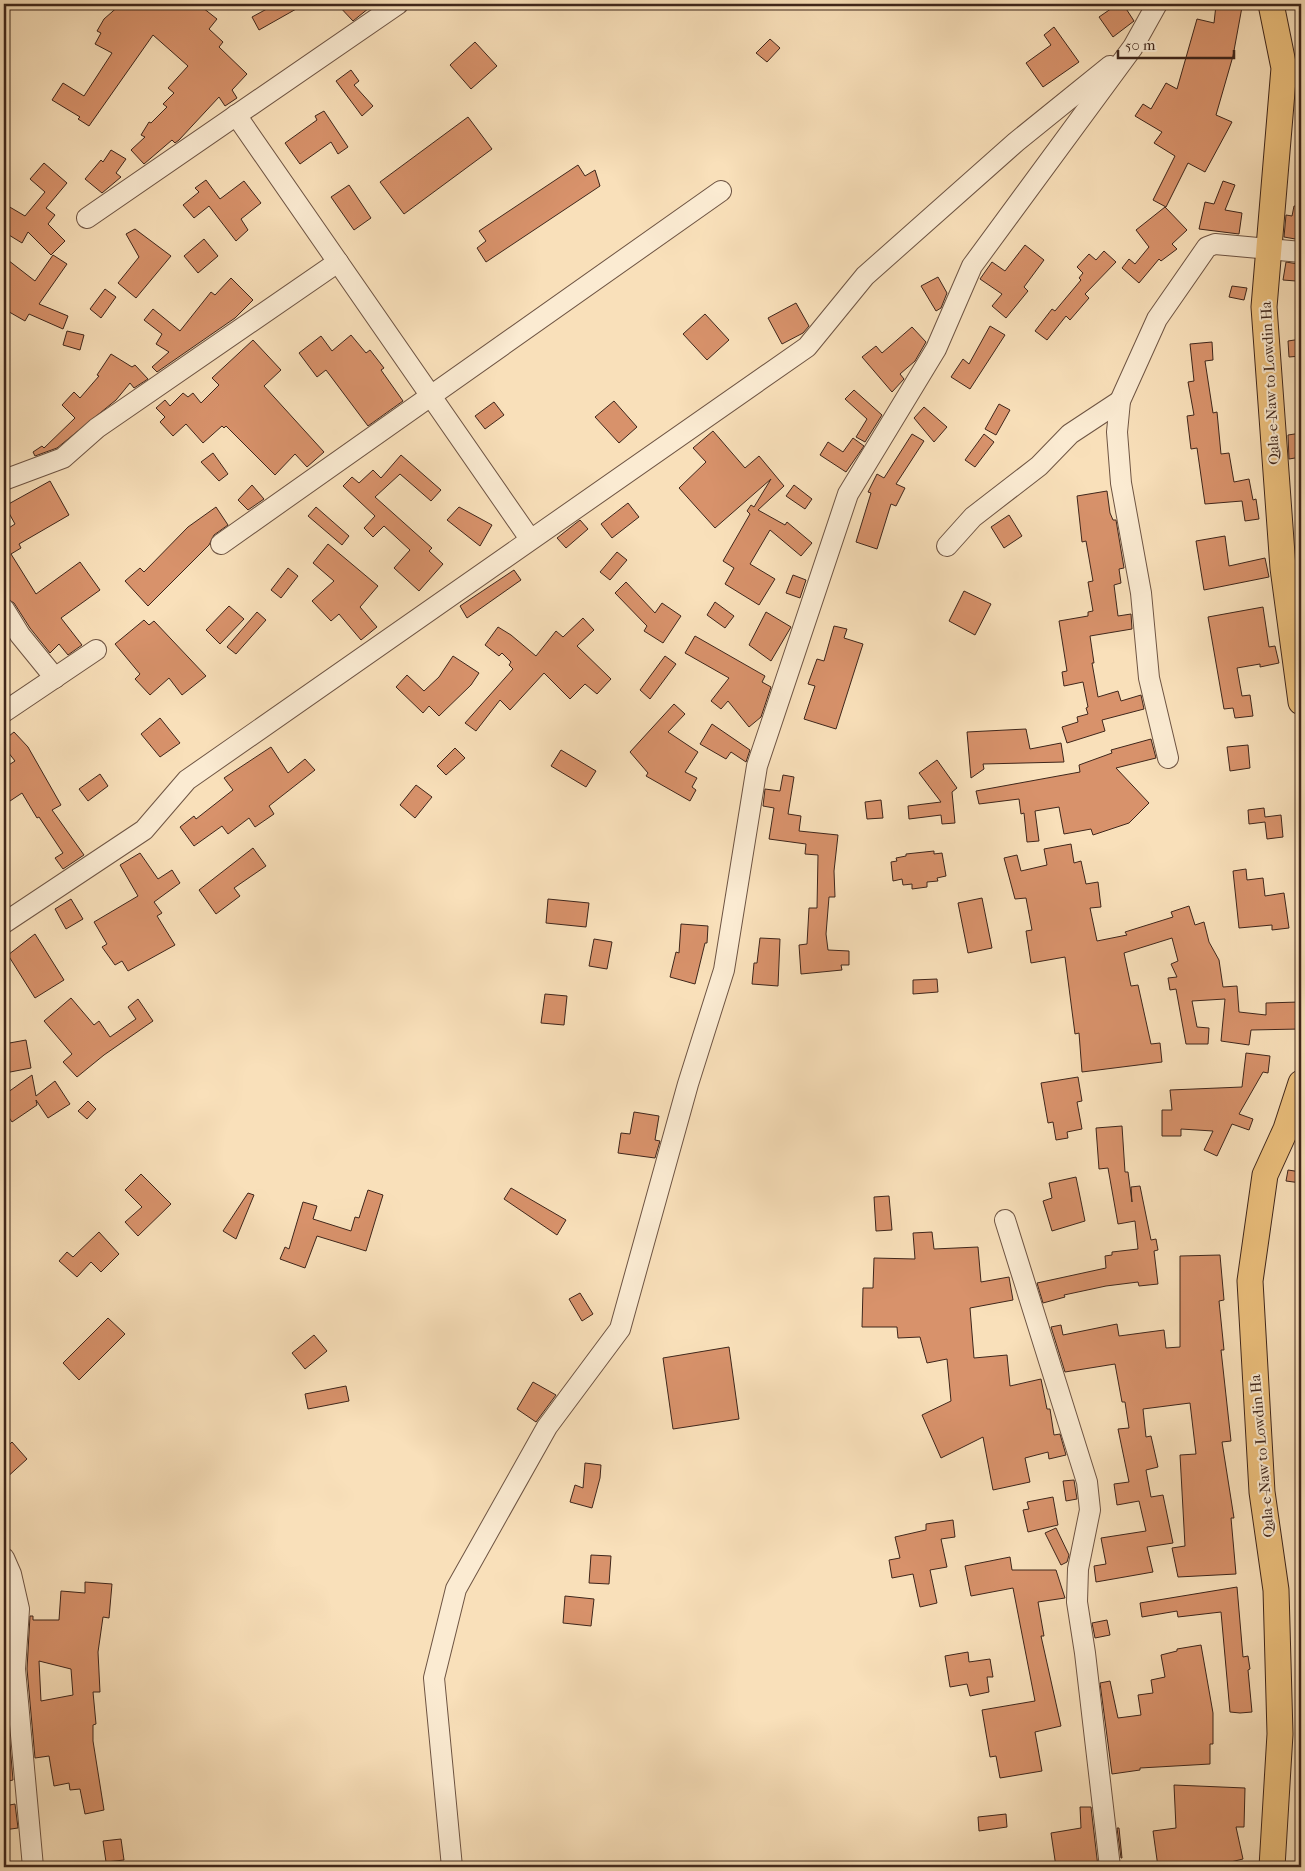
<svg xmlns="http://www.w3.org/2000/svg" width="1305" height="1871" font-family="'IM FELL French Canon',serif">
<rect width="100%" height="100%" fill="#f9e0ba"/>
<filter id="stains"><feTurbulence type="fractalNoise" baseFrequency=".004" numOctaves="4"/><feColorMatrix values="0 0 0 0 .2 0 0 0 0 .09 0 0 0 0 .02 0 0 0 .5 -.17"/></filter>
<radialGradient id="worn" r=".72"><stop offset=".6" stop-color="#630" stop-opacity="0"/><stop offset="1" stop-color="#630" stop-opacity=".3"/></radialGradient>
<g fill="#d8926b" stroke="#3f261b" fill-rule="evenodd">
<polygon points="121,4 198,4 217,19 209,29 223,42 219,47 247,74 232,90 237,98 225,106 219,97 179,140 175,143 172,140 144,164 131,150 145,137 141,135 149,122 151,123 167,107 163,104 174,93 168,88 188,66 153,35 89,126 78,119 80,117 52,100 63,83 84,96 112,53 95,44 101,33 97,31 104,19"/>
<polygon points="276,4 305,4 259,30 252,17"/>
<polygon points="337,4 374,4 353,21"/>
<polygon points="1118,4 1123,4 1134,21 1113,37 1099,17"/>
<polygon points="1216,5 1242,7 1233,56 1216,115 1232,122 1205,172 1188,163 1166,207 1153,200 1175,156 1154,143 1162,132 1135,116 1143,104 1151,109 1166,83 1177,89 1197,19 1214,23"/>
<polygon points="1054,27 1079,62 1043,87 1026,63 1051,45 1044,35"/>
<polygon points="770,39 780,48 767,62 756,53"/>
<polygon points="475,42 497,66 471,89 450,65"/>
<polygon points="351,70 359,81 354,85 373,106 362,116 336,81"/>
<polygon points="324,111 348,147 338,154 331,142 300,164 285,143 317,120 315,116"/>
<polygon points="468,117 492,149 404,214 380,182"/>
<polygon points="111,150 126,159 116,173 121,177 102,193 85,179 101,160 103,162"/>
<polygon points="44,163 67,183 46,208 55,215 48,224 65,241 51,255 28,232 22,243 4,232 4,213 8,206 25,216 45,192 30,179"/>
<polygon points="578,165 585,176 595,170 600,186 486,262 477,248 486,241 479,231"/>
<polygon points="206,180 220,199 244,181 261,203 241,219 248,230 236,241 209,206 194,218 183,205 199,192 195,188"/>
<polygon points="1223,181 1235,185 1225,210 1242,213 1239,234 1199,229 1205,202 1214,204"/>
<polygon points="349,185 371,218 354,230 331,197"/>
<polygon points="1294,206 1301,206 1301,240 1284,237 1286,215 1292,216"/>
<polygon points="1165,207 1187,230 1172,244 1177,249 1161,261 1159,259 1139,283 1122,268 1129,259 1135,264 1149,247 1136,230"/>
<polygon points="135,229 171,256 136,298 118,283 139,257 126,234"/>
<polygon points="204,239 218,256 198,273 184,256"/>
<polygon points="1025,245 1044,260 1024,287 1028,291 1006,318 992,306 1002,294 980,279 992,262 1005,271"/>
<polygon points="1104,251 1116,262 1085,294 1089,298 1070,320 1066,316 1047,340 1035,331 1052,309 1055,311 1081,280 1079,278 1083,273 1077,267 1089,254 1096,260"/>
<polygon points="53,255 67,264 39,304 68,316 63,329 29,314 25,321 4,309 4,257 35,281"/>
<polygon points="1286,262 1298,264 1296,281 1283,280"/>
<polygon points="938,277 947,293 941,308 936,311 921,286"/>
<polygon points="231,278 253,300 235,318 157,372 152,367 169,352 156,344 162,334 144,320 153,309 180,331 211,292 215,295"/>
<polygon points="1232,286 1247,288 1244,300 1229,297"/>
<polygon points="105,289 116,297 101,318 90,309"/>
<polygon points="796,303 809,326 803,333 782,344 768,318"/>
<polygon points="705,314 729,340 707,360 683,334"/>
<polygon points="990,326 1005,335 970,389 951,377 963,359 969,364"/>
<polygon points="912,327 926,342 915,361 900,374 904,379 892,392 862,357 876,346 882,353"/>
<polygon points="67,331 84,335 80,350 63,345"/>
<polygon points="351,335 366,353 370,350 384,368 381,370 403,401 368,426 326,370 317,377 299,353 321,336 332,351"/>
<polygon points="1301,339 1301,356 1289,357 1288,341"/>
<polygon points="253,340 281,370 264,386 324,452 307,467 295,454 275,475 226,426 224,428 222,426 203,443 186,424 173,436 160,422 165,417 156,408 165,400 170,406 183,393 188,397 193,393 201,403 219,385 212,378"/>
<polygon points="1212,342 1213,360 1205,361 1213,413 1217,412 1221,454 1229,453 1234,482 1249,479 1253,500 1256,499 1259,519 1245,521 1242,501 1205,504 1197,448 1191,449 1187,416 1194,415 1188,382 1194,381 1190,344"/>
<polygon points="111,354 132,367 135,365 148,379 134,388 130,383 116,400 57,448 35,456 33,452 42,446 44,448 75,418 62,405 74,392 80,398 99,376 97,375"/>
<polygon points="854,390 882,415 865,442 856,437 867,419 845,399"/>
<polygon points="614,401 637,427 619,443 595,417"/>
<polygon points="494,402 504,415 485,429 475,416"/>
<polygon points="999,404 1010,410 996,435 985,429"/>
<polygon points="924,407 947,427 934,442 914,418"/>
<polygon points="713,431 745,468 759,456 784,486 758,510 785,525 787,522 812,543 801,556 770,530 750,564 775,579 759,605 725,584 734,568 723,561 750,514 747,511 751,505 754,507 771,479 715,528 679,488 706,462 693,448"/>
<polygon points="1301,433 1301,457 1289,459 1288,435"/>
<polygon points="912,434 924,441 896,484 905,488 896,506 891,504 877,549 856,542 871,493 868,492 877,474 884,478"/>
<polygon points="984,434 994,442 975,467 965,460"/>
<polygon points="853,438 864,446 846,472 820,455 828,442 843,452"/>
<polygon points="213,453 228,474 219,481 201,462"/>
<polygon points="401,455 441,490 431,501 400,474 375,497 432,548 429,551 443,564 419,591 394,568 410,550 384,526 373,537 364,528 375,516 343,486 352,477 359,483 373,470 381,478"/>
<polygon points="50,481 69,515 19,544 21,548 11,554 36,594 80,562 100,590 61,618 82,645 68,655 59,644 50,653 30,628 14,603 4,597 4,531 15,524 5,506"/>
<polygon points="252,485 264,499 248,510 238,500"/>
<polygon points="794,485 812,499 805,509 786,496"/>
<polygon points="1107,491 1110,513 1113,520 1116,520 1124,568 1119,569 1121,583 1114,585 1118,616 1131,614 1132,629 1090,636 1094,663 1092,663 1098,697 1118,691 1121,701 1141,695 1144,709 1102,720 1105,731 1067,743 1062,727 1078,722 1077,717 1088,714 1086,708 1088,707 1083,682 1064,686 1062,672 1067,671 1059,621 1088,616 1088,612 1093,611 1088,582 1093,581 1086,541 1082,542 1077,496"/>
<polygon points="628,503 639,517 612,538 601,524"/>
<polygon points="216,507 228,525 214,535 209,545 148,606 125,581 140,568 144,572 188,527"/>
<polygon points="316,507 349,536 342,545 308,516"/>
<polygon points="459,507 492,525 480,546 447,520"/>
<polygon points="1009,515 1022,536 1004,548 991,527"/>
<polygon points="580,520 588,529 566,548 557,538"/>
<polygon points="1225,536 1229,566 1265,558 1269,577 1204,590 1196,541"/>
<polygon points="328,544 378,586 360,607 377,627 361,640 339,614 331,621 312,601 334,581 313,563"/>
<polygon points="617,552 627,560 610,580 600,572"/>
<polygon points="288,568 298,576 281,598 271,590"/>
<polygon points="514,570 521,580 467,618 460,606"/>
<polygon points="793,575 806,580 800,598 786,593"/>
<polygon points="626,582 655,613 662,603 681,616 663,643 644,631 647,626 615,593"/>
<polygon points="964,591 991,604 975,635 949,621"/>
<polygon points="715,602 734,616 725,628 707,615"/>
<polygon points="229,606 244,619 220,644 206,630"/>
<polygon points="1263,607 1269,647 1275,646 1279,663 1260,667 1260,664 1237,668 1242,696 1250,695 1253,716 1235,718 1233,708 1224,709 1208,617"/>
<polygon points="257,612 266,620 236,654 227,647"/>
<polygon points="766,612 791,627 771,661 749,645"/>
<polygon points="583,618 594,630 577,646 611,679 597,694 585,684 570,699 544,673 510,710 500,700 476,731 465,723 513,669 509,665 511,662 502,653 499,656 485,645 498,627 511,635 536,656 556,631 563,637"/>
<polygon points="144,620 149,625 154,621 206,676 182,695 169,678 150,695 135,679 140,674 115,644"/>
<polygon points="834,626 847,629 844,638 863,644 836,729 804,719 815,686 808,684 817,659 824,661"/>
<polygon points="695,636 765,676 762,682 771,687 761,717 749,727 728,701 721,709 711,701 729,678 685,653"/>
<polygon points="453,656 479,673 471,685 439,716 429,706 423,713 396,687 407,675 424,691 439,677"/>
<polygon points="665,656 676,664 650,699 640,690"/>
<polygon points="674,704 685,714 668,732 698,752 685,772 697,778 692,787 696,790 690,801 646,776 648,773 630,752"/>
<polygon points="160,718 180,743 160,757 141,734"/>
<polygon points="712,724 750,750 746,762 731,752 726,759 700,744"/>
<polygon points="1026,729 1030,749 1061,743 1064,762 983,764 984,769 971,778 967,732"/>
<polygon points="14,732 28,747 61,805 52,810 84,855 63,869 55,858 63,853 39,817 37,818 22,793 4,805 4,768 15,761 4,747 4,740"/>
<polygon points="1151,739 1156,758 1116,768 1149,803 1129,823 1093,835 1091,829 1064,834 1059,807 1035,811 1039,841 1027,842 1024,813 1021,814 1019,799 979,804 976,791 1080,772 1079,765 1112,753 1111,750"/>
<polygon points="1248,745 1250,768 1230,771 1227,747"/>
<polygon points="271,747 288,773 305,759 315,770 269,806 274,814 255,827 249,818 228,834 222,826 194,846 180,827 194,816 196,819 233,790 224,778"/>
<polygon points="455,748 465,758 446,775 437,766"/>
<polygon points="561,750 596,771 586,787 551,766"/>
<polygon points="937,760 957,788 952,792 955,823 942,824 941,815 909,819 908,806 941,802 919,773"/>
<polygon points="100,774 108,786 88,801 79,789"/>
<polygon points="783,775 794,777 788,814 801,816 799,831 838,835 834,871 835,897 829,897 826,934 828,950 849,951 849,965 841,965 842,970 801,974 799,945 807,944 809,908 817,908 818,855 805,854 806,844 769,839 774,808 763,806 765,789 780,791"/>
<polygon points="416,785 432,797 415,818 400,805"/>
<polygon points="881,800 883,818 867,819 865,802"/>
<polygon points="1264,808 1265,817 1281,815 1283,837 1267,839 1265,822 1249,824 1248,810"/>
<polygon points="1071,844 1074,863 1081,861 1086,884 1098,882 1101,907 1090,908 1097,941 1127,935 1125,932 1173,917 1171,912 1189,906 1195,925 1204,922 1209,942 1219,960 1223,987 1237,986 1239,1012 1266,1015 1266,1003 1299,1002 1300,1029 1251,1030 1249,1045 1221,1041 1225,999 1192,1001 1197,1027 1209,1028 1208,1044 1186,1044 1176,989 1170,990 1168,978 1177,977 1171,964 1178,961 1172,938 1124,953 1131,986 1138,985 1151,1044 1160,1043 1162,1062 1082,1072 1079,1033 1075,1034 1065,957 1031,963 1026,931 1032,930 1026,898 1015,899 1004,858 1017,855 1021,871 1047,865 1044,849"/>
<polygon points="253,848 266,866 234,888 240,896 216,914 199,890"/>
<polygon points="934,851 934,854 942,853 946,876 937,878 938,881 927,882 927,887 912,889 912,884 903,885 902,879 893,881 891,862 897,861 896,858 906,856 906,854"/>
<polygon points="140,853 158,879 172,870 180,883 154,902 162,913 157,916 175,945 128,971 122,961 115,965 102,947 107,944 94,922 138,896 120,865"/>
<polygon points="1246,869 1247,880 1263,878 1265,896 1284,893 1289,928 1272,930 1272,925 1239,928 1233,871"/>
<polygon points="982,898 992,948 968,953 958,903"/>
<polygon points="71,899 83,919 66,929 55,909"/>
<polygon points="548,899 589,903 586,927 546,923"/>
<polygon points="681,924 708,926 707,943 705,943 695,984 670,977 676,952 679,953"/>
<polygon points="35,934 64,980 35,998 8,955"/>
<polygon points="760,938 780,939 778,986 752,984 754,963 757,963"/>
<polygon points="594,939 612,942 607,969 589,966"/>
<polygon points="937,979 938,992 913,994 913,980"/>
<polygon points="545,994 567,996 564,1025 541,1023"/>
<polygon points="71,998 94,1025 99,1021 110,1037 136,1019 128,1007 138,999 153,1021 104,1055 77,1077 63,1062 72,1054 44,1021"/>
<polygon points="26,1040 31,1068 5,1073 4,1044"/>
<polygon points="1246,1053 1270,1056 1268,1073 1263,1072 1239,1114 1253,1119 1249,1130 1232,1124 1217,1156 1204,1150 1213,1131 1181,1129 1181,1136 1162,1136 1162,1110 1172,1110 1170,1090 1242,1087"/>
<polygon points="32,1075 36,1096 55,1081 70,1104 48,1118 36,1100 37,1105 12,1122 4,1110 4,1095"/>
<polygon points="1078,1077 1082,1101 1077,1102 1082,1129 1067,1132 1068,1138 1056,1140 1053,1122 1048,1123 1041,1083"/>
<polygon points="88,1101 96,1109 87,1119 78,1111"/>
<polygon points="634,1112 659,1116 655,1140 660,1141 655,1158 618,1153 621,1133 630,1134"/>
<polygon points="1122,1126 1125,1172 1128,1172 1132,1202 1131,1187 1140,1186 1151,1240 1156,1239 1158,1250 1154,1251 1158,1284 1139,1286 1138,1282 1106,1286 1064,1295 1065,1297 1043,1303 1037,1283 1106,1268 1105,1256 1112,1255 1112,1252 1138,1249 1135,1221 1118,1224 1108,1168 1099,1169 1096,1128"/>
<polygon points="1288,1170 1301,1172 1301,1183 1286,1181"/>
<polygon points="141,1174 171,1204 138,1236 125,1222 142,1207 125,1190"/>
<polygon points="1076,1177 1085,1221 1052,1231 1043,1201 1052,1198 1049,1183"/>
<polygon points="511,1188 566,1220 557,1235 504,1199"/>
<polygon points="368,1190 383,1195 366,1251 317,1236 305,1268 280,1259 285,1247 289,1249 303,1202 317,1206 313,1219 351,1231 355,1217 359,1218"/>
<polygon points="248,1193 254,1195 236,1239 223,1231"/>
<polygon points="889,1196 892,1230 876,1231 874,1197"/>
<polygon points="99,1232 119,1254 101,1272 91,1262 77,1277 59,1261 67,1252 73,1257"/>
<polygon points="932,1232 934,1249 978,1247 981,1282 1009,1277 1013,1300 970,1308 974,1358 1007,1355 1010,1386 1041,1379 1047,1409 1050,1409 1054,1435 1060,1434 1066,1455 1049,1459 1048,1452 1025,1458 1030,1482 993,1490 983,1437 941,1458 922,1415 951,1401 947,1359 927,1363 920,1337 898,1338 897,1327 862,1327 863,1288 873,1288 874,1258 915,1259 913,1233"/>
<polygon points="1220,1255 1224,1300 1219,1301 1224,1350 1221,1350 1231,1441 1222,1442 1234,1518 1231,1518 1236,1574 1178,1577 1172,1548 1185,1546 1180,1455 1196,1454 1190,1403 1143,1409 1146,1437 1151,1436 1158,1467 1146,1470 1151,1497 1163,1495 1173,1543 1147,1547 1153,1572 1096,1582 1094,1566 1106,1564 1101,1538 1146,1531 1139,1501 1117,1505 1114,1484 1129,1482 1118,1429 1129,1428 1125,1402 1122,1402 1115,1364 1065,1372 1051,1327 1061,1325 1063,1335 1117,1324 1119,1336 1164,1330 1166,1348 1180,1347 1180,1256"/>
<polygon points="580,1293 593,1314 582,1321 569,1299"/>
<polygon points="108,1318 125,1334 79,1380 63,1363"/>
<polygon points="314,1335 327,1351 305,1369 292,1353"/>
<polygon points="729,1347 739,1419 673,1429 663,1358"/>
<polygon points="533,1382 556,1395 536,1422 517,1409"/>
<polygon points="346,1386 349,1401 308,1409 305,1394"/>
<polygon points="12,1442 27,1459 4,1480 4,1450"/>
<polygon points="585,1463 601,1465 600,1478 592,1508 570,1502 575,1485 583,1488"/>
<polygon points="1074,1480 1077,1499 1066,1501 1063,1481"/>
<polygon points="1053,1497 1058,1525 1028,1532 1023,1510 1029,1509 1027,1502"/>
<polygon points="953,1520 955,1537 941,1539 947,1567 930,1570 937,1603 920,1607 913,1574 892,1578 889,1560 900,1558 895,1537 926,1530 926,1524"/>
<polygon points="1056,1528 1069,1555 1067,1562 1061,1565 1045,1533"/>
<polygon points="591,1555 611,1556 609,1584 589,1583"/>
<polygon points="1010,1557 1012,1570 1056,1570 1065,1598 1038,1602 1044,1636 1041,1636 1061,1726 1035,1732 1042,1771 1000,1778 996,1756 990,1757 982,1710 1035,1701 1013,1588 971,1596 965,1566"/>
<path d="M85,1582L112,1584L109,1618L103,1617L98,1652L100,1692H93L96,1724L93,1725V1741L104,1810L85,1814L80,1789L70,1790L69,1783L54,1786L49,1756L35,1758L27,1669L30,1616H33V1620H59L61,1591L85,1593ZM39,1661L71,1669L73,1695L41,1701Z"/>
<polygon points="1237,1587 1243,1657 1248,1656 1250,1669 1248,1670 1252,1712 1240,1713 1230,1712 1221,1612 1178,1617 1177,1611 1142,1617 1140,1603"/>
<polygon points="565,1596 594,1599 591,1626 563,1623"/>
<polygon points="1107,1620 1110,1635 1095,1638 1092,1623"/>
<polygon points="1201,1645 1213,1713 1213,1744 1210,1744 1210,1764 1140,1768 1140,1770 1112,1774 1100,1683 1110,1681 1118,1718 1141,1715 1138,1695 1153,1693 1151,1680 1165,1677 1161,1655 1177,1651 1177,1649"/>
<polygon points="968,1652 969,1662 990,1659 993,1677 987,1677 989,1692 970,1696 967,1684 950,1687 945,1656"/>
<polygon points="4,1697 6,1697 13,1780 4,1782"/>
<polygon points="1174,1785 1245,1788 1244,1827 1236,1827 1243,1859 1210,1867 1158,1867 1153,1831 1176,1828"/>
<polygon points="15,1804 18,1828 4,1830 4,1806"/>
<polygon points="1080,1807 1091,1807 1098,1867 1056,1867 1051,1833 1081,1828"/>
<polygon points="1006,1814 1007,1827 979,1831 978,1817"/>
<polygon points="1117,1828 1119,1828 1122,1858 1121,1858"/>
<polygon points="121,1839 124,1860 106,1862 103,1841"/>
</g>
<g fill="none" stroke-linecap="round" stroke-linejoin="round">
<defs>
<g id="minor">
<polyline points="236,115 530,539"/>
<polyline points="87,218 398,4"/>
<polyline points="4,480 63,458 97,428 338,262"/>
<polyline points="221,544 721,191"/>
<polyline points="947,546 973,517 1039,466 1070,434 1120,401"/>
<polyline points="4,609 20,635 55,678"/>
<polyline points="4,712 96,650"/>
<polyline points="1168,758 1149,678 1141,593 1121,483 1117,432 1120,401 1157,319 1207,247 1215,244 1301,252"/>
<polyline points="4,923 144,830 187,780 807,347 865,276 1016,142 1110,66"/>
<polyline points="1005,1220 1087,1482 1090,1510 1078,1569 1077,1602 1085,1653 1110,1867"/>
<polyline points="4,1558 11,1574 19,1609 15,1669 33,1867"/>
<polyline points="452,1867 434,1678 456,1589 547,1427 620,1329 688,1084 724,970 757,766 848,494 936,349 972,266 1133,47 1157,4"/>
</g>
<g id="major">
<polyline points="1271,4 1284,68 1264,307 1283,568 1301,702"/>
<polyline points="1272,1867 1280,1734 1276,1590 1262,1492 1250,1281 1265,1175 1286,1129 1301,1083"/>
</g>
</defs>
<use href="#minor" stroke="#6e5443" stroke-width="22"/>
<use href="#major" stroke="#3f261b" stroke-width="27"/>
<use href="#minor" stroke="#fbebd2" stroke-width="20"/>
<use href="#major" stroke="#ecc07d" stroke-width="25"/>
</g>
<g text-anchor="middle" stroke-width="4" stroke-linejoin="round" paint-order="stroke">
<g font-size="15" fill="#3f261b" stroke="#fbebd2">
<text transform="translate(1270 383) rotate(-93)" y="5">Qala-e-Naw to Lowdin Ha</text>
<text transform="translate(1262 1456) rotate(-95)" y="5">Qala-e-Naw to Lowdin Ha</text>
</g>
</g>
<rect width="1305" height="1871" fill="none" stroke="#f9e0ba" stroke-width="20"/>
<rect x="5" y="5" width="1295" height="1861" fill="none" stroke="#3f261b" stroke-width="2.5"/>
<rect x="10" y="10" width="1285" height="1851" fill="none" stroke="#3f261b"/>
<path d="M1118 50v8h116v-8" fill="none" stroke="#3f261b" stroke-width="2.5"/>
<text x="1125" y="50" font-size="15" fill="#3f261b" stroke="#fbebd2" stroke-width="4" paint-order="stroke">50 m</text>
<rect width="100%" height="100%" filter="url(#stains)"/>
<rect width="100%" height="100%" fill="url(#worn)"/>
</svg>
